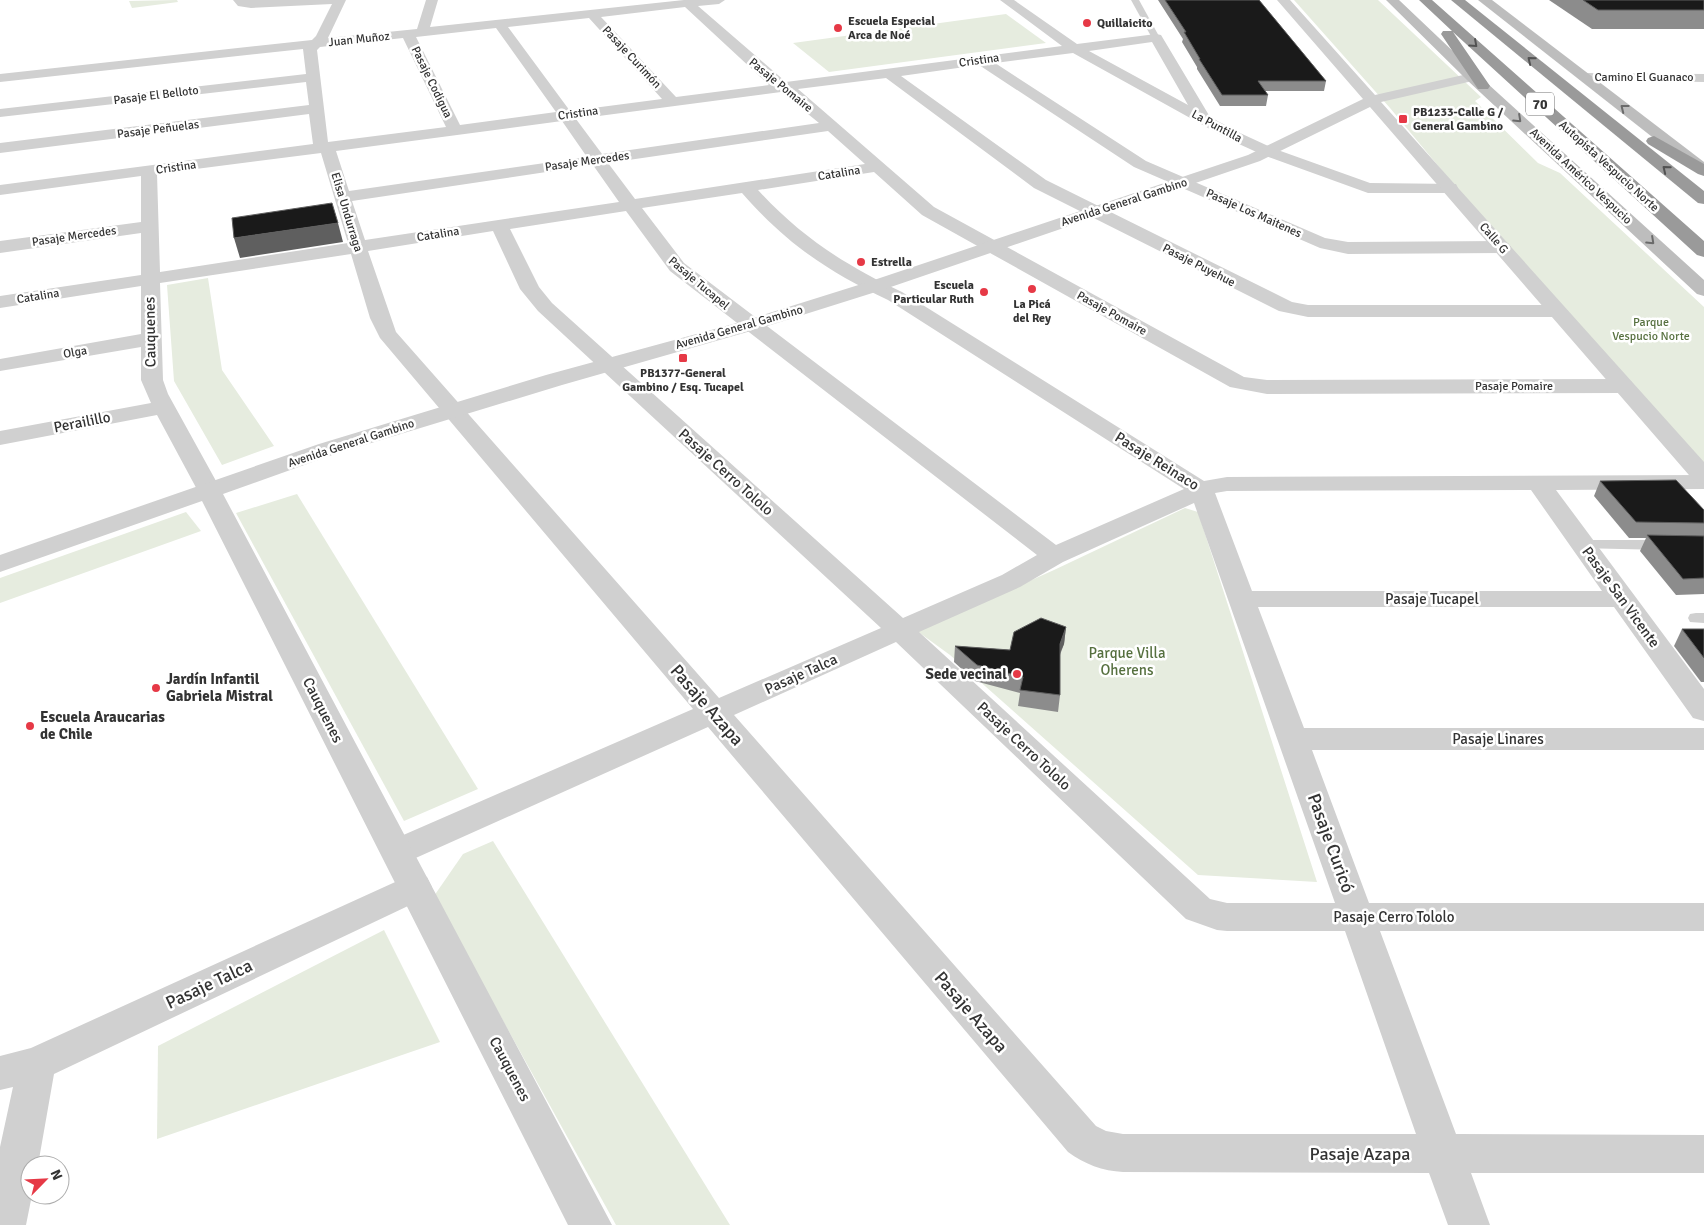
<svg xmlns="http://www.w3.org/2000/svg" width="1704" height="1225" font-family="Signika,sans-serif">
<rect width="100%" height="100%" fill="#fff"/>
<g fill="#e6ecdf">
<polygon points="177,0 178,2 132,8 129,1"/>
<polygon points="1294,0 1378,0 1481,97 1475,101 1538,163 1560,173 1704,307 1704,468 1489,227 1390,108"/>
<polygon points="1006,14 1046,43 829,72 793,43"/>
<polygon points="208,278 222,370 274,446 222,465 174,381 167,285"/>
<polygon points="297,494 478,789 404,821 236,513"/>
<polygon points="1185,508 1198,512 1317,882 1198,875 950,655 917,631 1054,570"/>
<polygon points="186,512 201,531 0,603 0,578"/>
<polygon points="493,841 730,1225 616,1225 434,896 463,854"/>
<polygon points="384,930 440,1042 157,1139 158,1046"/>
</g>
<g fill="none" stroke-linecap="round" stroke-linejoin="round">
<g fill="#d0d0d0" fill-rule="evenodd">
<polygon points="1131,0 1139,0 1160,38 1159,40 1152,38"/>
<polygon points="1583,540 1664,540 1669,542 1672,545 1669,548 1664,550 1578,548 1575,545 1578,542"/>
<polygon points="1696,613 1704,613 1704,623 1690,622 1688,618 1690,614"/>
</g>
<g fill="#d0d0d0" fill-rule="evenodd">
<path d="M233,0H346L328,38L417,29L426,0H438L430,27L684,0H725L719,4L698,6L786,82L1062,46L1000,0H1014L1077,44L1156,34L1161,35L1210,117L1240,133L1275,149L1370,183L1456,184L1458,188L1456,192L1450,193H1368L1263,155L1228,139L1073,53L995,63L1146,161L1325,238L1348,242L1502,241L1508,243L1511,247L1508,251L1502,253L1348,254L1320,248L1134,167L979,65L901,76L1046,180L1292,302L1308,305H1556L1563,307L1566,311L1563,315L1556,317H1308L1279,311L1034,188L886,78L798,89L934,207L1244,377L1267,380L1623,379L1631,381L1634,386L1631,391L1623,393L1267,394L1230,387L922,215L874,172L758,190C801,237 845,265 902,292L1204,481L1227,477L1704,475V489L1556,490L1704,689V721L1693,718L1614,607H1258L1304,728H1704V750H1312L1369,903H1704V931H1380L1456,1134L1704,1135V1173H1471L1490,1225H1448L1429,1173L1123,1172C1103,1171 1084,1164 1068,1152L708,727L409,861L397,865L385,861L380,852L385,843L693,709L380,338L370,318L351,254L160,283L163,380L168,394L221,490L218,495L209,497L200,495L157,415L0,445V431L151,403L141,380V347L0,371V359L141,334V286L0,308V296L141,275V233L0,253V241L141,222V176L0,195V185L313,144L309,114L0,153V143L309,105L306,82L0,117V109L306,74L303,49L0,82V74L312,40L316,36L332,4L251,8L238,6ZM685,7L769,85L676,97L601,17ZM589,18L662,99L570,111L508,27ZM496,28L556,112L460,125L416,37ZM403,38L446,127L328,142L317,50L320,47ZM1152,42L1188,105L1089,51ZM781,92L819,123L602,154L576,119ZM562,121L587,157L349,191L336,151ZM828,131L865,164L635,199L608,163ZM321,153L348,243L160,272L157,174ZM593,165L619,202L365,240L352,201ZM742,193C787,244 827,271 888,300L1184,489L1056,545L684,263L642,208ZM626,211L670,271L1037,555L1002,575L903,618L552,303L539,287L510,229ZM493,231L520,289L538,311L881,628L719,698L396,332L368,251ZM1531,490L1602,591H1252L1215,493L1227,491ZM1194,503L1335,903H1227L1210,899L919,632L1020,587L1063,562ZM896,642L1186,919L1217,930L1227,931H1345L1416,1134H1123L1106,1131L1096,1126L734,715Z"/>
<polygon points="1585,73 1704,74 1704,82 1580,80 1578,77 1580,74"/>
<polygon points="415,873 427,877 432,887 427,897 54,1074 38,1165 30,1165 30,1195 32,1195 26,1225 0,1225 0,1147 13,1087 0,1090 0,1056 31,1048"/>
</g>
<polygon fill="#d0d0d0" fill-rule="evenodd" points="1277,0 1290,0 1375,95 1472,73 1477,74 1479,77 1477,80 1381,102 1704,462 1704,484 1695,482 1370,107 1260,161 882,290 758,329 562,385 335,454 223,494 612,1225 568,1225 202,501 0,572 0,555 319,444 546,375 744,321 868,282 1248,155 1363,99"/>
<g fill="#bdbdbd" fill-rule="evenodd">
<polygon points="1386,0 1399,0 1477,74 1704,280 1704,296 1697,294 1467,80"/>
<polygon points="1478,0 1492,0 1704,162 1704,175 1698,173"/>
</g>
<g fill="#9a9a9a" fill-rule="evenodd">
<polygon points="1419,0 1432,0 1704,241 1704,257 1697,255 1453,32 1490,86 1488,89 1478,89 1441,34 1443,31 1452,31"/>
<polygon points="1451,0 1465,0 1704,191 1704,204 1698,203"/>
<polygon points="1654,136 1704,164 1704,176 1698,174 1648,144 1646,141 1648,138"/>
</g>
</g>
<g fill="#8c8c8c">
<polygon points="1158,0 1259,0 1326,81 1324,91 1265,91 1268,95 1266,106 1220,106 1197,69 1197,67 1182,42 1183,39"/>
<polygon points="1549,0 1704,0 1704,29 1592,29"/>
<polygon points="1600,481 1704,510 1704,594 1676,595 1640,551 1646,538 1629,538 1594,496"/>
<polygon points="1066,627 1064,644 1060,655 1060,695 1058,712 1018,706 1020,693 975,681 954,662 955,646 1010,650"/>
<polygon points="1682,629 1704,629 1704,682 1701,682 1674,646"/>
</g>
<g fill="#5f5f5f">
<polygon points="338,223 343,242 240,258 234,238"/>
<polygon points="1066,627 1064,644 1057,660 1060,644"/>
</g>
<g fill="#1a1a1a" stroke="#5f5f5f">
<polygon points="1165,0 1259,0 1326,81 1258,81 1268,95 1222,95 1199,59 1200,59 1184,32 1186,32"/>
<polygon points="1583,0 1704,0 1704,10 1598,10"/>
<polygon points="332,203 338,223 234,238 232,218"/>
<polygon points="1676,480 1704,510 1704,523 1636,522 1600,481"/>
<polygon points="1647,535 1704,536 1704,578 1683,579"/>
<polygon points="1041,618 1066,627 1060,644 1060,695 1020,690 1023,677 977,665 955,646 1010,650 1014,632"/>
<polygon points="1682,629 1704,629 1704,658"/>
</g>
<defs><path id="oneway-chevron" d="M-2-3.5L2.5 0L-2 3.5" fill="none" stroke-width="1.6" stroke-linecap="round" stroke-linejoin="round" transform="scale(1.25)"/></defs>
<g stroke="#525252">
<use href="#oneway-chevron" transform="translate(1474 44) rotate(42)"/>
<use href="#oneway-chevron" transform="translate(1531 60) rotate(-141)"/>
<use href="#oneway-chevron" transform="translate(1666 169) rotate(-141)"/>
</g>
<g stroke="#6a6a6a">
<use href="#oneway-chevron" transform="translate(1624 108) rotate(-142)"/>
<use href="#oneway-chevron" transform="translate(1518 119) rotate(43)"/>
<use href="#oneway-chevron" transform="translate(1651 241) rotate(43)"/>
</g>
<g fill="#e63946" stroke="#fff" stroke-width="2">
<circle cx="1087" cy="23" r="5"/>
<circle cx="838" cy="28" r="5"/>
<rect x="1398" y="114" width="10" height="10" rx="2.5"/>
<circle cx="861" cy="262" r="5"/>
<circle cx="1032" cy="289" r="5"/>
<circle cx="984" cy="292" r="5"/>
<rect x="678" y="353" width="10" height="10" rx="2.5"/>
<circle cx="1017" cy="674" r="5"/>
<circle cx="156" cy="688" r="5"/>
<circle cx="30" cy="726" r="5"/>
</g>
<g text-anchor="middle" stroke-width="5" stroke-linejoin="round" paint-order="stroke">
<g font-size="12" font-weight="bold" fill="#333" stroke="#fff" text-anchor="start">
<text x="848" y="25">Escuela Especial<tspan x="848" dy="14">Arca de Noé</tspan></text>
<text x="1097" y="27">Quillaicito</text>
<text x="1413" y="116">PB1233-Calle G /<tspan x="1413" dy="14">General Gambino</tspan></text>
<text x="871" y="266">Estrella</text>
<text x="974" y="289" text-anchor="end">Escuela<tspan x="974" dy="14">Particular Ruth</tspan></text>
<text x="1032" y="308" text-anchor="middle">La Picá<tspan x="1032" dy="14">del Rey</tspan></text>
<text x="683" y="377" text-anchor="middle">PB1377-General<tspan x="683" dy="14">Gambino / Esq. Tucapel</tspan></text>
</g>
<g font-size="12" fill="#333" stroke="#fff">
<text transform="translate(359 39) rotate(-6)" y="4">Juan Muñoz</text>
<text transform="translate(632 57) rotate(47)" y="4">Pasaje Curimón</text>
<text transform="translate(979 60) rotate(-8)" y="4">Cristina</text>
<text x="1644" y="81">Camino El Guanaco</text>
<text transform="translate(432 82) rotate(64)" y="4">Pasaje Codigua</text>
<text transform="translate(781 85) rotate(39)" y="4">Pasaje Pomaire</text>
<text transform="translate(156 95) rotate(-7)" y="4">Pasaje El Belloto</text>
<text transform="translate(578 113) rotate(-8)" y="4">Cristina</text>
<text transform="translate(1217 126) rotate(28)" y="4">La Puntilla</text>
<text transform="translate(158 129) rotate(-7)" y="4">Pasaje Peñuelas</text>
<text transform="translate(587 161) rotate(-8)" y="4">Pasaje Mercedes</text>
<text transform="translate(1609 166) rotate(42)" y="4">Autopista Vespucio Norte</text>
<text transform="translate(176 167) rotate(-8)" y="4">Cristina</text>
<text transform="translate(839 173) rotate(-9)" y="4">Catalina</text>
<text transform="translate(1581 176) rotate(43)" y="4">Avenida Américo Vespucio</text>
<text transform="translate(1124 202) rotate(-18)" y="4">Avenida General Gambino</text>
<text transform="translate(347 212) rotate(73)" y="4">Elisa Undurraga</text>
<text transform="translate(1254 213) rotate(24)" y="4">Pasaje Los Maitenes</text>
<text transform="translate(438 234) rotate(-9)" y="4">Catalina</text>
<text transform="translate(74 236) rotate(-8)" y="4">Pasaje Mercedes</text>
<text transform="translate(1494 238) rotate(49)" y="4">Calle G</text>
<text transform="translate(1199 265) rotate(27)" y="4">Pasaje Puyehue</text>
<text transform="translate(699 283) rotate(40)" y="4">Pasaje Tucapel</text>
<text transform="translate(38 296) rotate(-9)" y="4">Catalina</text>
<text transform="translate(1112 313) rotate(29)" y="4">Pasaje Pomaire</text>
<text transform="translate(739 327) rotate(-16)" y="4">Avenida General Gambino</text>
<text transform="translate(75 352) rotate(-10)" y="4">Olga</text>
<text x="1514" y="390">Pasaje Pomaire</text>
<text transform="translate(351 443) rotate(-18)" y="4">Avenida General Gambino</text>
</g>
<g font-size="12" fill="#56703f" stroke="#fff">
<text x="1651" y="326">Parque<tspan x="1651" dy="14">Vespucio Norte</tspan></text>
</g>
<rect fill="#fff" stroke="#707070" stroke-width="1" x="1526" y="92.5" width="28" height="23" rx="4"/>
<g font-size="14" font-weight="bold" fill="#333">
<text x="1540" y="109">70</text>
</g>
<g font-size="15" fill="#333" stroke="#fff">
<text transform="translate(150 332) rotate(-91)" y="5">Cauquenes</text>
<text transform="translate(82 422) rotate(-11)" y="5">Perailillo</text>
<text transform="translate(1157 461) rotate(32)" y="5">Pasaje Reinaco</text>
<text transform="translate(726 472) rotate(42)" y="5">Pasaje Cerro Tololo</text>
<text transform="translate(1621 597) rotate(54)" y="5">Pasaje San Vicente</text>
<text x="1432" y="604">Pasaje Tucapel</text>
<text transform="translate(801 674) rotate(-24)" y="5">Pasaje Talca</text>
<text transform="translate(323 710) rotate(63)" y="5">Cauquenes</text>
<text x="1498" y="744">Pasaje Linares</text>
<text transform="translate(1024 746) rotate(43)" y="5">Pasaje Cerro Tololo</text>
<text x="1394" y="922">Pasaje Cerro Tololo</text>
<text transform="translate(510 1069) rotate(62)" y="5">Cauquenes</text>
</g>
<g font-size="15" fill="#56703f" stroke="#fff">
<text x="1127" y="658">Parque Villa<tspan x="1127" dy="17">Oherens</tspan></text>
</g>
<g font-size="15" font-weight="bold" fill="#333" stroke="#fff" text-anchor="start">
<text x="1007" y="679" text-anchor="end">Sede vecinal</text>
<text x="166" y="684">Jardín Infantil<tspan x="166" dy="17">Gabriela Mistral</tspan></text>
<text x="40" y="722">Escuela Araucarias<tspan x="40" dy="17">de Chile</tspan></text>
</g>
<g font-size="18" fill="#333" stroke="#fff">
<text transform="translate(707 705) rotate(49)" y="6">Pasaje Azapa</text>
<text transform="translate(1331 843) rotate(70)" y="6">Pasaje Curicó</text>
<text transform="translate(209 984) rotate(-25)" y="6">Pasaje Talca</text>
<text transform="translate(971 1012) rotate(49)" y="6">Pasaje Azapa</text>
<text x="1360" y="1160">Pasaje Azapa</text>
</g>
</g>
<g transform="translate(45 1180) rotate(66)"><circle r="24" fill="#ffffff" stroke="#adadad"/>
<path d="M0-4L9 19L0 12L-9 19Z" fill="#e63946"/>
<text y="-8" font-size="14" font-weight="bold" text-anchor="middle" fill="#333333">N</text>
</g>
</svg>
